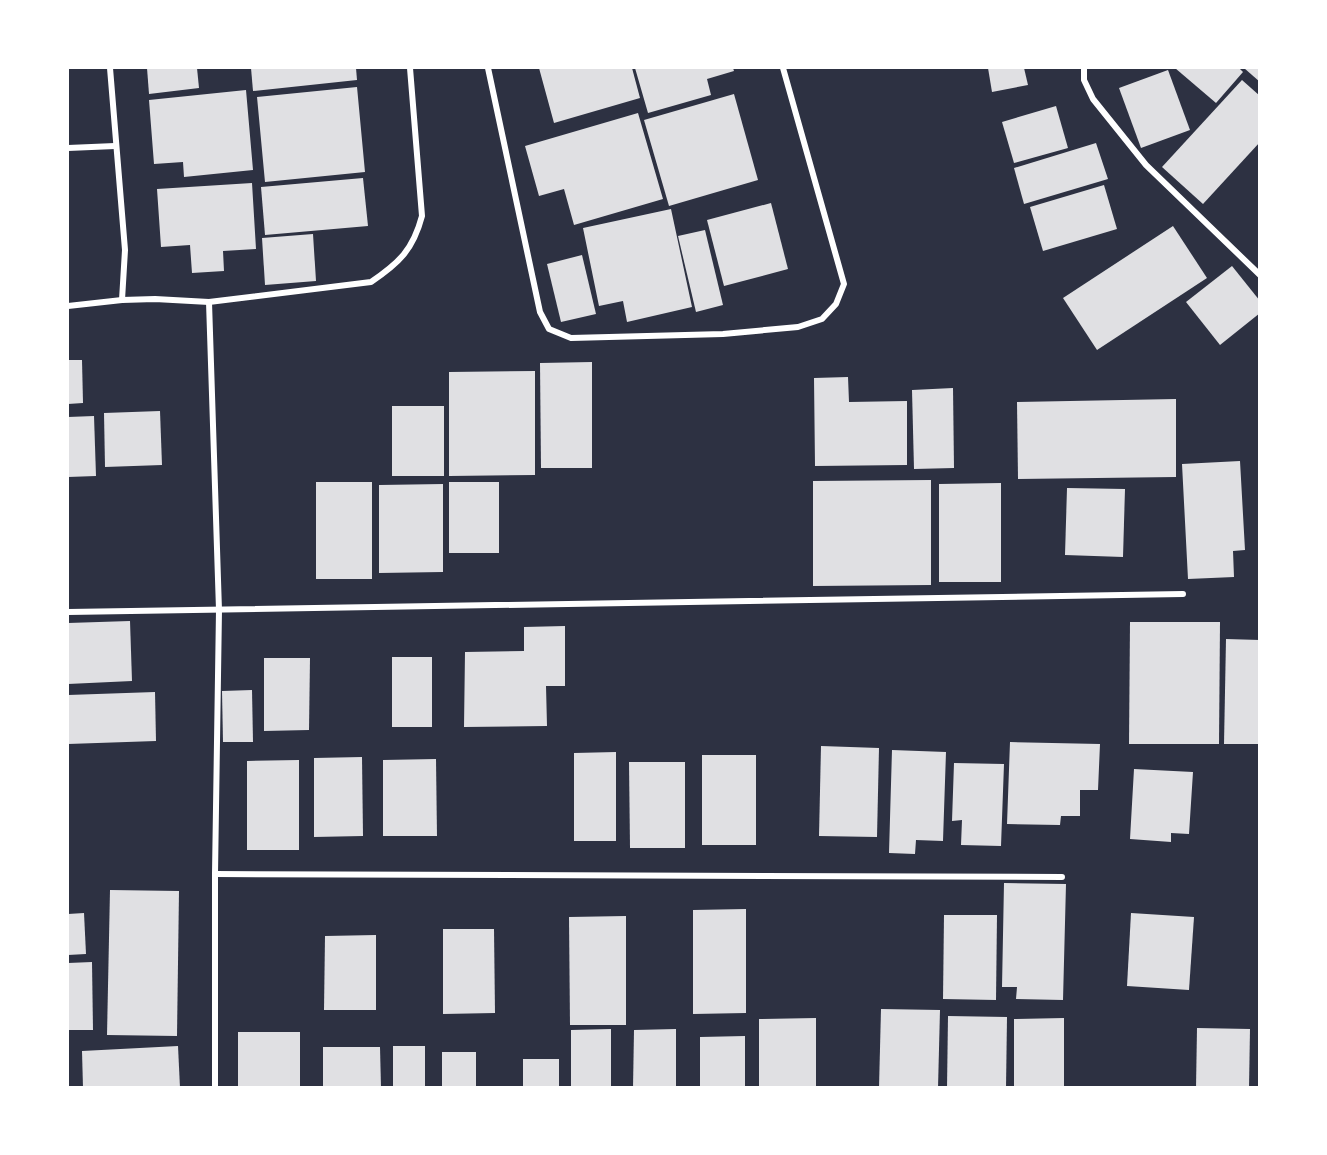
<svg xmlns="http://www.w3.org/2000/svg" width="1327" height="1155" font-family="Raleway,sans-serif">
<rect width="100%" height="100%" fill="#2d3142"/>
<g fill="#e0e0e3">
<polygon points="147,68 197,68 199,88 149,94"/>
<polygon points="251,68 356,68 357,80 253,91"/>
<polygon points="539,68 632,68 640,98 554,123"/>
<polygon points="635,68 733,68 734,71 707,79 711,95 648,113"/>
<polygon points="988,68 1024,68 1028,85 992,92"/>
<polygon points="1175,68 1239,68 1243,72 1216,103"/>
<polygon points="1244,68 1260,68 1260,82"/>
<polygon points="1168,70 1190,130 1141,148 1119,88"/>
<polygon points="1242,80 1260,96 1260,142 1203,204 1162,167"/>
<polygon points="357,87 365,172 265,182 257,97"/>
<polygon points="246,90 253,170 184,177 183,162 154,164 149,100"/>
<polygon points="734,94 758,180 669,206 644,120"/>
<polygon points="1056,106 1068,148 1014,163 1002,122"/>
<polygon points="638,113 663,199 574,225 564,189 539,196 525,146"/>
<polygon points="1096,143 1108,179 1024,204 1014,168"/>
<polygon points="363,178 368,226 265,235 261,187"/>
<polygon points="252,183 256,249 223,251 224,271 192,273 190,245 161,247 157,189"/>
<polygon points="1104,185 1117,229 1043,251 1030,207"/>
<polygon points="771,203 788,269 724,286 707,220"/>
<polygon points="671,209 692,307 627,322 623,301 599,306 583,228"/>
<polygon points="1173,226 1207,278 1097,350 1063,298"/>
<polygon points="705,230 723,305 696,312 678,236"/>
<polygon points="313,234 316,281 265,285 262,238"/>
<polygon points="582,255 596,314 561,322 547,264"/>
<polygon points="1232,266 1260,301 1260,313 1220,345 1186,302"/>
<polygon points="68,360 82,360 83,403 68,404"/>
<polygon points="592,362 592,468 541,468 540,363"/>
<polygon points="535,371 535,475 449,476 449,372"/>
<polygon points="848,377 849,402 907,401 907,465 815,466 814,378"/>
<polygon points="953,388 954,468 914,469 912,390"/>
<polygon points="1176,399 1176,477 1018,479 1017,402"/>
<rect x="392" y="406" width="52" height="70"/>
<polygon points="160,411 162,465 105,467 104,413"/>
<polygon points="94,416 96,476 68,477 68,417"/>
<polygon points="1240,461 1245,550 1233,551 1234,577 1188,579 1182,464"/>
<polygon points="931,480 931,585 813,586 813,481"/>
<rect x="316" y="482" width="56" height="97"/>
<rect x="449" y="482" width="50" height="71"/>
<polygon points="1001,483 1001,582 939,582 939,484"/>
<polygon points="443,484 443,572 379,573 379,485"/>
<polygon points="1067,488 1125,489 1123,557 1065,555"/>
<polygon points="130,621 132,681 68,684 68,623"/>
<polygon points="1130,622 1220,622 1219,744 1129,744"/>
<polygon points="565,626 565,686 546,686 547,726 464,727 465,652 524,651 524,627"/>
<polygon points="1226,639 1260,640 1260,744 1224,744"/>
<rect x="392" y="657" width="40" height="70"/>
<polygon points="264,658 310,658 309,730 264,731"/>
<polygon points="252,690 253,742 223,742 222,691"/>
<polygon points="155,692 156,741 68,744 68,695"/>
<polygon points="1010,742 1100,744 1098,790 1080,790 1080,816 1061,816 1060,825 1007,824"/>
<polygon points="821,746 879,748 877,837 819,836"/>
<polygon points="892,750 946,752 943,841 916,840 915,854 889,853"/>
<polygon points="616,752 616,841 574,841 574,753"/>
<rect x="702" y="755" width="54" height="90"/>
<polygon points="362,757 363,836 314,837 314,758"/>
<polygon points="436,759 437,836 383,836 383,760"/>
<polygon points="299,760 299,850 247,850 247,761"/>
<polygon points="629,762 685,762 685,848 630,848"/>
<polygon points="954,763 1004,764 1001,846 961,845 962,820 952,821"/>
<polygon points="1134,769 1193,772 1189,834 1171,833 1171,842 1130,839"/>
<polygon points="1004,883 1066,884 1063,1000 1016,999 1017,987 1002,987"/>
<polygon points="110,890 179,891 177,1036 107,1035"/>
<polygon points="746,909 746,1013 693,1014 693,910"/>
<polygon points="84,913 86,954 68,955 68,914"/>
<polygon points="1131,913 1194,917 1189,990 1127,986"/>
<polygon points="944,915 997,915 996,1000 943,999"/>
<polygon points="626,916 626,1025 570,1025 569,917"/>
<polygon points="443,929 494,929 495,1013 443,1014"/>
<polygon points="376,935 376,1010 324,1010 325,936"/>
<polygon points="92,962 93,1030 68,1030 68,963"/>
<polygon points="881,1009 940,1010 938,1088 879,1088"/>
<polygon points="948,1016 1007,1017 1006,1088 947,1088"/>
<polygon points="816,1018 816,1088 759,1088 759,1019"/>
<polygon points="1064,1018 1064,1088 1014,1088 1014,1019"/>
<polygon points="1197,1028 1250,1029 1249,1088 1196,1088"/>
<polygon points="611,1029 611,1088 571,1088 571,1030"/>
<polygon points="676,1029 676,1088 633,1088 634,1030"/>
<rect x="238" y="1032" width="62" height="56"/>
<polygon points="745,1036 745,1088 700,1088 700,1037"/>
<polygon points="178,1046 180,1088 83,1088 82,1051"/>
<rect x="393" y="1046" width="32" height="42"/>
<polygon points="323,1047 380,1047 381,1088 323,1088"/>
<rect x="442" y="1052" width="34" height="36"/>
<rect x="523" y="1059" width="36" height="29"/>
</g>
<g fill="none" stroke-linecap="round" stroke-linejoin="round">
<g stroke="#fff" stroke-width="6">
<path d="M110,68L125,250L122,300L155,299L209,302L371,282C399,263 413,250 422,216L410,68"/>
<polyline points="488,68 540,312 549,329 571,338 723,334 798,327 822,319 836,304 844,284 783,68"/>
<polyline points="1084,68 1084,80 1093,99 1146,165 1260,275"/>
<polyline points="68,148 115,146"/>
<polyline points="209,302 219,610 215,874 215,1088"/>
<polyline points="68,306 122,300"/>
<polyline points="68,612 1183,594"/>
<polyline points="215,874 1062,877"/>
</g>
</g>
<rect width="1327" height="1155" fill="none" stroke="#ffffff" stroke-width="138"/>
</svg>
